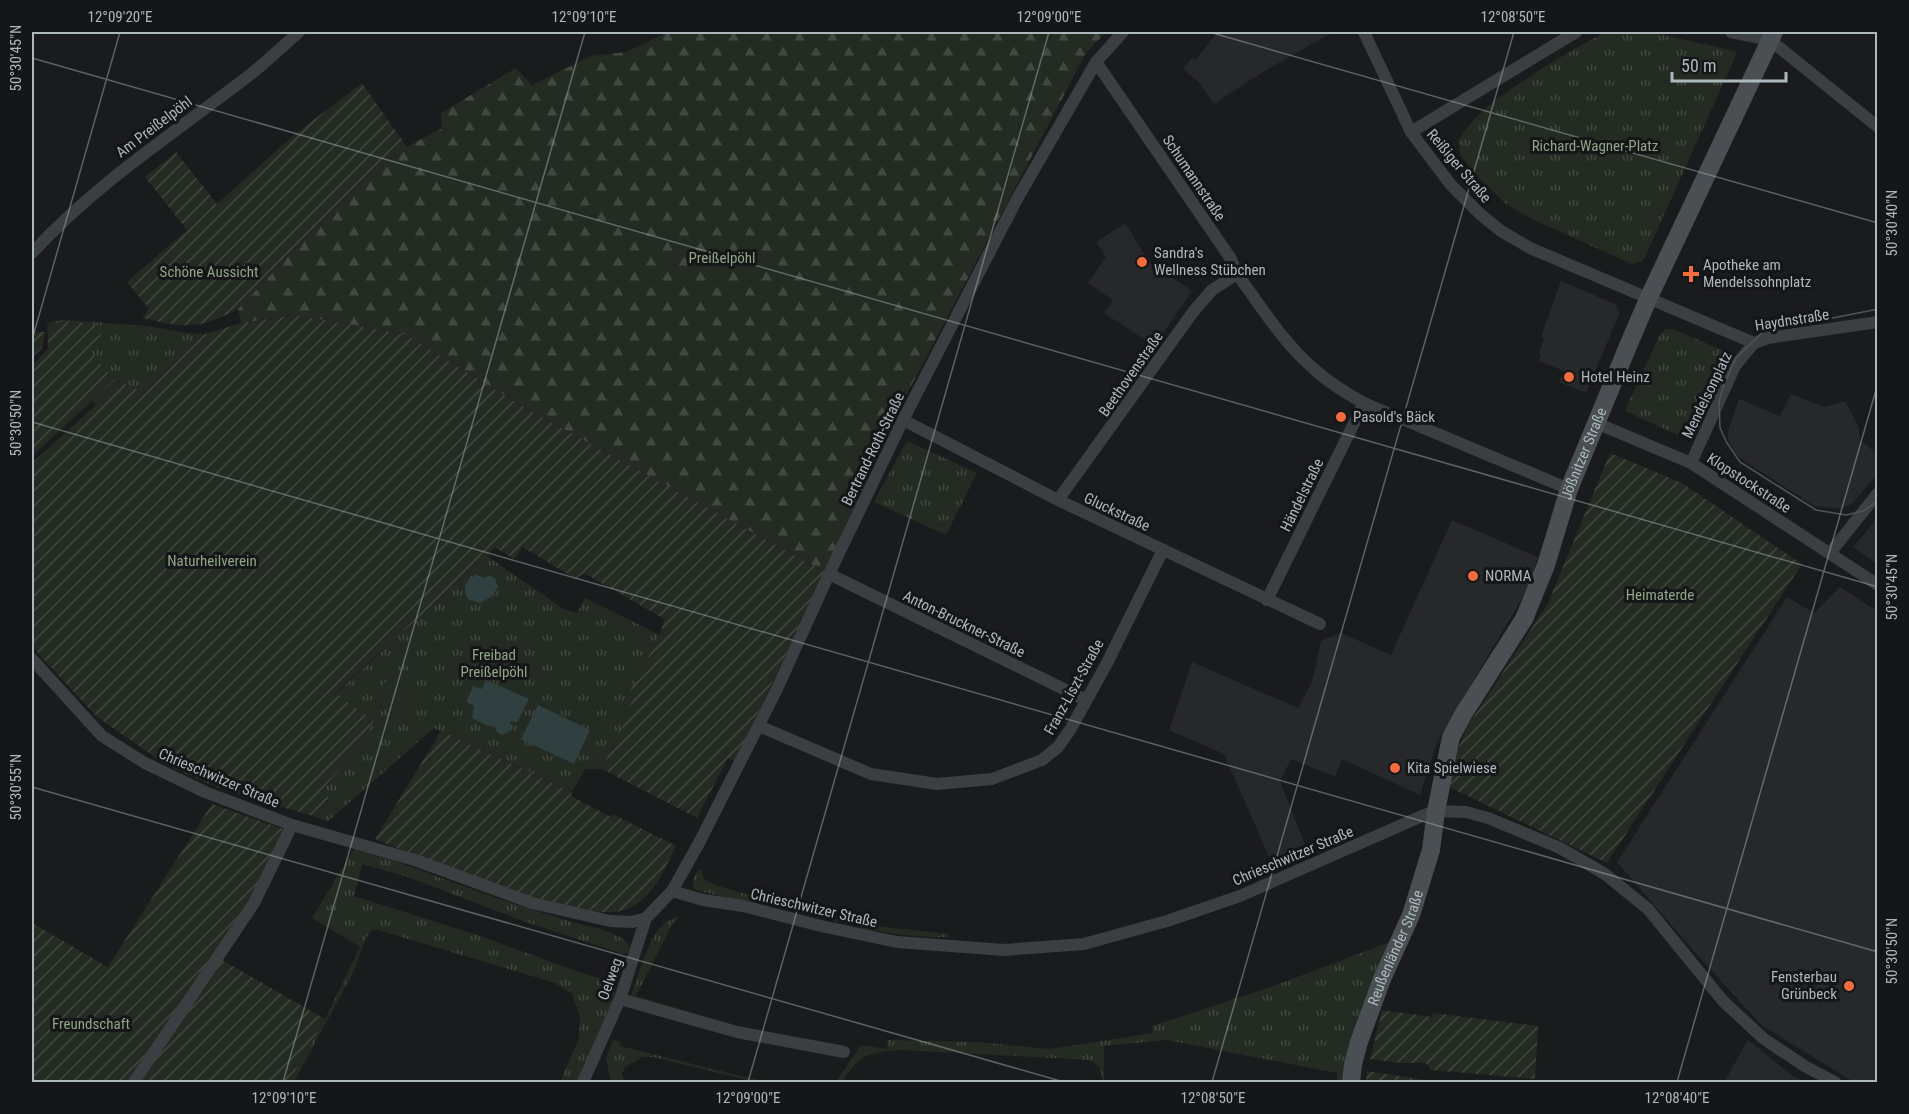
<svg xmlns="http://www.w3.org/2000/svg" width="1909" height="1114" font-family="'Roboto Condensed',sans-serif">
<defs>
<pattern id="grass-tufts" width="24" height="20" patternUnits="userSpaceOnUse" patternTransform="scale(1.5)"><rect width="24" height="20" fill="#242b22"/><path d="M3 7l-1-3M5 7V3M7 7l1-3M15 17l-1-3M17 17v-4M19 17l1-3" fill="none" stroke="#414840"/></pattern>
<pattern id="forest-firs" width="22" height="20" patternUnits="userSpaceOnUse" patternTransform="scale(1.5)"><rect width="22" height="20" fill="#242b22"/><path d="M5 1l3.5 6h-7zM16 11l3.5 6h-7z" fill="#414840"/></pattern>
<pattern id="garden-furrows" width="10" height="10" patternUnits="userSpaceOnUse" patternTransform="scale(1.5)"><rect width="10" height="10" fill="#242b22"/><path d="M-1 1l2-2M0 10L10 0M9 11l2-2" fill="none" stroke="#414840"/></pattern>
</defs>
<rect width="100%" height="100%" fill="#1a1b1d"/>
<g fill="#26282a">
<polygon points="1218,32 1333,32 1261,73 1214,104 1199,82 1183,69 1192,58 1195,60"/>
<polygon points="1125,223 1149,262 1192,291 1154,346 1104,313 1113,300 1088,283 1106,257 1096,242"/>
<polygon points="1561,281 1615,304 1620,312 1586,393 1559,382 1564,371 1539,361 1541,355 1539,354 1544,339 1541,337"/>
<polygon points="1791,394 1825,407 1845,401 1858,425 1860,440 1877,454 1877,474 1853,503 1841,509 1814,506 1737,456 1729,441 1727,434 1739,399 1780,416"/>
<polygon points="1877,519 1877,564 1853,547"/>
<polygon points="1452,520 1538,557 1527,590 1437,742 1420,795 1342,759 1335,777 1291,759 1280,781 1308,852 1274,868 1224,754 1169,730 1192,662 1298,708 1312,682 1321,641 1341,633 1391,655"/>
<polygon points="1840,587 1877,611 1877,1082 1854,1082 1761,1025 1692,949 1617,862 1787,597 1814,613"/>
<polygon points="1748,1040 1794,1077 1806,1082 1724,1082"/>
</g>
<g fill="url(#grass-tufts)">
<path d="M1607,32H1650L1735,51L1736,55L1645,257L1642,261L1632,264L1534,220L1506,204L1480,179L1460,155L1458,141C1477,109 1508,91 1538,71C1561,57 1583,43 1607,32Z"/>
<polygon points="66,320 147,326 187,333 205,334 145,393 119,381 96,405 93,400 115,380 53,324 48,333 47,324 53,321"/>
<polygon points="1665,329 1673,329 1722,350 1724,354 1717,373 1685,437 1680,436 1625,411 1660,334"/>
<polygon points="906,442 910,442 977,473 946,535 874,502"/>
<polygon points="487,556 562,608 577,613 585,598 660,635 630,693 635,696 602,769 585,769 572,792 434,728 327,822 316,817 329,799 321,792 349,759 374,721 335,694"/>
<path d="M356,846C428,873 499,901 573,922C592,928 618,930 630,946L628,953L623,954L526,922L408,877L362,864L354,896L480,936L582,973L615,983C621,996 587,1066 579,1082H560L579,1038L580,1016L572,994L555,983L378,930L371,931L365,940L354,971L294,1082H289L325,1019L360,947L312,918Z"/>
<polygon points="700,869 705,880 718,886 763,899 758,906 696,890 692,886 695,875"/>
<polygon points="781,904 849,922 847,924 782,908"/>
<path d="M680,916L673,923L636,996L747,1029L631,998V996C639,975 648,935 666,922C670,919 676,918 680,916Z"/>
<path d="M857,923L866,925L949,934L948,937C919,938 889,933 860,928Z"/>
<path d="M1390,942L1346,1082H1337V1073L1167,1040L1104,1046V1082H1102C1103,1071 1099,1065 1089,1060L901,1050C869,1053 860,1053 842,1082H836L861,1045L887,1049L888,1040L978,1042L1050,1049L1153,1033L1152,1026L1268,988Z"/>
<polygon points="613,1040 620,1042 620,1046 766,1082 755,1082 653,1057 643,1057 625,1067 622,1074 625,1082 611,1082 606,1058"/>
</g>
<polygon fill="url(#forest-firs)" points="668,32 1106,32 1086,53 897,413 825,572 525,408 404,334 295,315 241,323 238,309 356,186 407,147 442,128 441,113 516,68 532,85 591,56 626,52"/>
<g fill="url(#garden-furrows)">
<path d="M362,83L407,147L356,186L238,309C199,330 183,328 142,318L149,309L127,282L187,230L145,177L176,152L217,204L295,134Z"/>
<polygon points="295,315 404,334 525,408 825,572 735,761 728,758 697,818 602,769 634,697 629,693 660,635 664,619 584,573 576,579 522,547 514,559 494,547 487,556 335,693 374,721 349,759 321,791 329,798 316,817 216,787 165,764 97,717 32,647 32,463 96,405 119,381 145,393 205,334 241,323"/>
<polygon points="66,321 105,326 91,353 115,380 32,456 32,365 48,349 48,333 53,324"/>
<polygon points="37,332 45,332 42,348 32,358 32,334"/>
<polygon points="1610,453 1682,483 1802,564 1607,863 1451,788 1451,767 1467,727 1548,603"/>
<path d="M441,731L572,792L571,796L611,817L613,814L676,846C664,870 654,898 627,909C580,928 425,859 375,839Z"/>
<polygon points="212,804 286,830 248,904 127,1082 32,1082 32,923 108,967"/>
<polygon points="222,960 325,1019 289,1082 140,1082"/>
<polygon points="1382,1010 1432,1017 1433,1013 1538,1026 1535,1079 1431,1070 1426,1063 1401,1063 1370,1059"/>
<polygon points="1367,1071 1439,1082 1366,1082"/>
</g>
<polygon fill="#242b22" points="390,678 418,706 400,724 372,696"/>
<g fill="#304041">
<path d="M478,576L482,578L489,576L495,578L498,587L491,597L480,603L468,599C463,590 464,584 471,577Z"/>
<polygon points="486,680 529,699 517,722 510,721 511,730 507,733 501,735 496,731 495,727 488,726 472,718 474,706 466,702 473,686 482,689"/>
<polygon points="538,705 590,730 574,764 521,739"/>
</g>
<g fill="none" stroke-linecap="round" stroke-linejoin="round">
<g stroke="#3b3f42" stroke-width="12">
<polyline points="1364,32 1411,132 1432,160 1451,185 1480,214 1501,231 1530,248 1754,343 1768,338 1878,322"/>
<polyline points="1731,32 1770,40 1878,127"/>
<path d="M1096,62L1231,259L1237,274C1261,306 1283,343 1314,369C1329,383 1346,393 1364,403L1569,489"/>
<polyline points="1411,132 1576,32"/>
<path d="M32,253C96,183 176,132 251,74C267,61 283,46 299,32"/>
<polyline points="903,420 1058,500 1320,624"/>
<polyline points="1596,423 1691,463 1878,585"/>
<polyline points="1691,463 1735,366 1754,343"/>
<polyline points="1058,500 1193,312 1212,290 1237,274"/>
<polyline points="1830,553 1878,493"/>
<polyline points="829,574 1086,700"/>
<polyline points="1267,600 1364,403"/>
<polyline points="32,659 102,736 145,763 205,792 292,825 415,860 532,903 610,921 632,922 646,918"/>
<polyline points="759,726 871,774 937,784 992,779 1042,760 1058,747 1070,730 1107,663 1163,550"/>
<polyline points="672,891 703,900 743,906 821,926 897,942 1004,950 1084,944 1167,921 1240,896 1422,816 1436,811 1466,812 1488,818 1560,848 1605,874 1648,909 1723,1001 1764,1039 1806,1067 1835,1082"/>
<polyline points="620,999 737,1032 844,1052"/>
<polyline points="134,1082 254,903 292,825"/>
<polyline points="583,1082 620,999 646,918 672,891 699,843 776,691 829,574 903,420 1017,199 1096,62 1123,32"/>
</g>
<path stroke="#494f52" stroke-width="18" id="s1" d="M1351,1082L1353,1064L1359,1042L1382,979L1411,915L1431,850L1436,811L1451,737L1464,713L1524,619L1546,565L1569,489L1628,346L1649,297L1774,32"/>
<polyline stroke="#4e5457" stroke-width="1.5" points="1878,309 1763,332 1736,358 1723,387 1719,402 1720,428 1727,443 1740,462 1816,510 1846,515 1863,511 1878,501"/>
</g>
<path fill="none" stroke="#adb8bc" stroke-width="1.5" stroke-opacity="0.45" d="M1209,32L1878,223M32,58L1878,587M32,340L120,32M32,422L1878,952M32,787L1064,1082M283,1082L585,32M748,1082L1049,32M1212,1082L1514,32M1677,1082L1878,383"/>
<g fill="#f06c3f" stroke="#151618" stroke-width="2">
<circle cx="1142" cy="262" r="6"/>
<path d="M1688 265h6v6h6v6h-6v6h-6v-6h-6v-6h6z"/>
<circle cx="1569" cy="377" r="6"/>
<circle cx="1341" cy="417" r="6"/>
<circle cx="1473" cy="576" r="6"/>
<circle cx="1395" cy="768" r="6"/>
<circle cx="1849" cy="986" r="6"/>
</g>
<g text-anchor="middle" stroke-width="6" stroke-linejoin="round" paint-order="stroke">
<g font-size="15" fill="#adb8bc" stroke="#151618">
<text transform="translate(154 127) rotate(-37)" y="5">Am Preißelpöhl</text>
<text transform="translate(1459 166) rotate(50)" y="5">Reißiger Straße</text>
<text transform="translate(1194 178) rotate(56)" y="5">Schumannstraße</text>
<text transform="translate(1792 320) rotate(-9)" y="5">Haydnstraße</text>
<text transform="translate(1131 374) rotate(-55)" y="5">Beethovenstraße</text>
<text transform="translate(1707 395) rotate(-64)" y="5">Mendelsonplatz</text>
<text transform="translate(873 449) rotate(-64)" y="5">Bertrand-Roth-Straße</text>
<text dy="5" stroke="none"><textPath href="#s1" startOffset="676">Jößnitzer Straße</textPath></text>
<text transform="translate(1749 483) rotate(33)" y="5">Klopstockstraße</text>
<text transform="translate(1302 495) rotate(-64)" y="5">Händelstraße</text>
<text transform="translate(1117 512) rotate(25)" y="5">Gluckstraße</text>
<text transform="translate(964 624) rotate(26)" y="5">Anton-Bruckner-Straße</text>
<text transform="translate(1074 687) rotate(-61)" y="5">Franz-Liszt-Straße</text>
<text transform="translate(219 778) rotate(23)" y="5">Chrieschwitzer Straße</text>
<text transform="translate(1293 856) rotate(-23)" y="5">Chrieschwitzer Straße</text>
<text transform="translate(814 908) rotate(13)" y="5">Chrieschwitzer Straße</text>
<text dy="5" stroke="none"><textPath href="#s1" startOffset="142">Reußenländer Straße</textPath></text>
<text transform="translate(610 979) rotate(-70)" y="5">Oelweg</text>
</g>
<g font-size="15" fill="#90a685" stroke="#151618">
<text x="1595" y="151">Richard-Wagner-Platz</text>
<text x="722" y="263">Preißelpöhl</text>
<text x="209" y="277">Schöne Aussicht</text>
<text x="212" y="566">Naturheilverein</text>
<text x="1660" y="600">Heimaterde</text>
<text x="494" y="660">Freibad<tspan x="494" dy="17">Preißelpöhl</tspan></text>
<text x="91" y="1029">Freundschaft</text>
</g>
<g font-size="15" fill="#adb8bc" stroke="#151618" text-anchor="start">
<text x="1154" y="258">Sandra's<tspan x="1154" dy="17">Wellness Stübchen</tspan></text>
<text x="1703" y="270">Apotheke am<tspan x="1703" dy="17">Mendelssohnplatz</tspan></text>
<text x="1581" y="382">Hotel Heinz</text>
<text x="1353" y="422">Pasold's Bäck</text>
<text x="1485" y="581">NORMA</text>
<text x="1407" y="773">Kita Spielwiese</text>
<text x="1837" y="982" text-anchor="end">Fensterbau<tspan x="1837" dy="17">Grünbeck</tspan></text>
</g>
</g>
<rect width="1909" height="1114" fill="none" stroke="#151618" stroke-width="66"/>
<path d="M1672 72v9h114v-9" fill="none" stroke="#adb8bc" stroke-width="3"/>
<text x="1681" y="72" font-size="18" fill="#adb8bc" stroke="#151618" stroke-width="4.5" paint-order="stroke">50 m</text>
<rect x="33" y="33" width="1843" height="1048" fill="none" stroke="#adb8bc" stroke-width="2"/>
<g font-size="15" text-anchor="middle" fill="#adb8bc">
<text x="120" y="22">12°09'20"E</text>
<text x="584" y="22">12°09'10"E</text>
<text x="1049" y="22">12°09'00"E</text>
<text x="1513" y="22">12°08'50"E</text>
<text transform="translate(16 58) rotate(-90)" y="5">50°30'45"N</text>
<text transform="translate(1892 223) rotate(-90)" y="5">50°30'40"N</text>
<text transform="translate(16 423) rotate(-90)" y="5">50°30'50"N</text>
<text transform="translate(1892 587) rotate(-90)" y="5">50°30'45"N</text>
<text transform="translate(16 787) rotate(-90)" y="5">50°30'55"N</text>
<text transform="translate(1892 951) rotate(-90)" y="5">50°30'50"N</text>
<text x="284" y="1103">12°09'10"E</text>
<text x="748" y="1103">12°09'00"E</text>
<text x="1213" y="1103">12°08'50"E</text>
<text x="1677" y="1103">12°08'40"E</text>
</g>
</svg>
